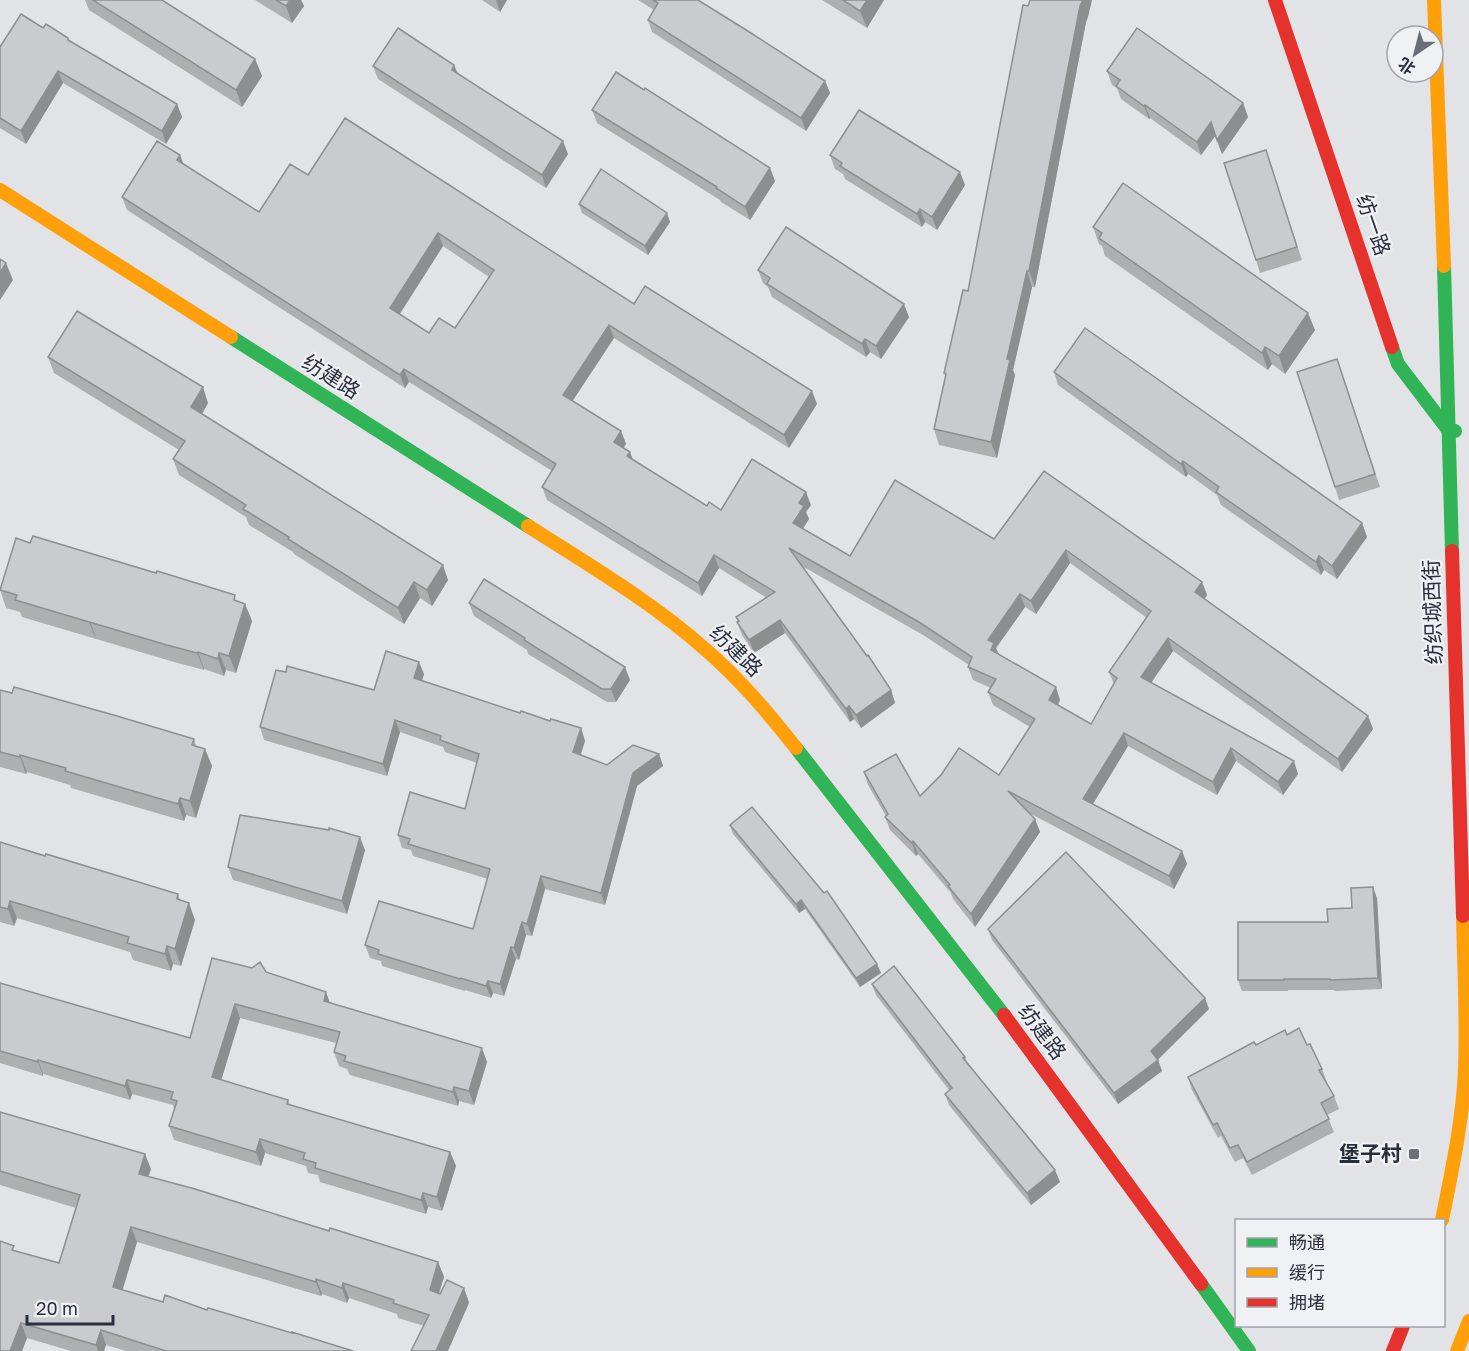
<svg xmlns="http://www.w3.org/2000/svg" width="1469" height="1351" font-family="'Golos Text','Noto Sans SC',sans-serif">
<rect width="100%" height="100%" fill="#e2e3e6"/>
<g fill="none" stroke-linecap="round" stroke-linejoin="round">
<g stroke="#30b455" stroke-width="14">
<polyline points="1444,266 1452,551"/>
<polyline points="231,337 528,526"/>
<polyline points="1392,347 1398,364 1449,431 1455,431"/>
<polyline points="796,748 1004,1015"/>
<polyline points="1201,1284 1249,1351"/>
</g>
<g stroke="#ff9f0a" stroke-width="14">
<polyline points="1434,0 1444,266"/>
<polyline points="0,190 231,337"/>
<path d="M528,526C589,565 652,602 706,650C740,679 769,714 796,748"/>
<path d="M1442,1220C1452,1170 1463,1120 1465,1069C1467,1018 1464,967 1463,916"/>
<polyline points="1457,1351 1469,1321"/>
</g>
<g stroke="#e5322d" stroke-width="14">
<polyline points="1275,0 1392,347"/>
<polyline points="1452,551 1463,916"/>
<polyline points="1004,1015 1201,1284"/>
<polyline points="1393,1351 1403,1326"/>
</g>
</g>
<g fill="#aeafb1" fill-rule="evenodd">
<polygon points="85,0 162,0 255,59 262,76 242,107 89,10"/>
<polygon points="255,0 301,0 304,6 292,23"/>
<polygon points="482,0 507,0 500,12"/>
<polygon points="638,0 698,0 825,81 830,93 806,131 652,32 648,20 654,10"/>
<polygon points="822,0 884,0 867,28"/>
<polygon points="1023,5 1088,17 1086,22 1035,287 1032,287 1013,370 1015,375 997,458 939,445 934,429 946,377 944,373 968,291"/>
<polygon points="43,28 69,40 177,104 182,117 166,144 63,83 26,144 0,128 0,47"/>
<polygon points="454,65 458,73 568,154 546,188 378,79 373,66"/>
<polygon points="1107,71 1243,103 1248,117 1222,154 1215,136 1201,155 1150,118 1149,119 1121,99 1117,88 1112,85"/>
<polygon points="592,110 770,168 775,181 750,220 721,202 720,200 597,123"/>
<polygon points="1266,150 1302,260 1260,273 1256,260"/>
<polygon points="830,155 965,185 937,230 925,222 922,227 845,179 843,174 835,169"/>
<path d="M184,164L259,212L308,175L634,304L817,404L789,448L614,338L572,401L621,431L626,444L623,448L633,460L707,506L721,510L811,505L806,512L809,519L803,529L850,556L994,539L1044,471L1202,582L1207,595L1204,599L1368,716L1373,729L1342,772L1173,651L1151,683L1298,774L1283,795L1236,761L1217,795L1128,746L1093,804L1182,851L1187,864L1174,889L1029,813L1035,819L1040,832L975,927L953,899L951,893L918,854L916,856L890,830L885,817L886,816L868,785L864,772L920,796L999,775L1030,727L993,705L988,692L991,688L973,680L968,667L969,665L923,635L802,566L891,690L895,703L861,728L854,719L850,722L785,633L754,653L742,635L737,622H738L736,617L767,598L719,568L702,596L547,500L542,487L552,471L409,382L405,388L127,210L122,197ZM443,246L489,277L455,328L429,333L400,314ZM1070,563L1147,618L1109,672L1114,684L1091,724L1058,705L1060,700L999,654L996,648L1025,607L1036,614Z"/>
<polygon points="579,204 670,222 648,255 582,213"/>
<polygon points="1093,227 1315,330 1285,374 1272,364 1268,370 1105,256 1102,246 1099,244"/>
<polygon points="758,270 909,317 881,359 870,352 866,357 772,297 768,287 763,283"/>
<polygon points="48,357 208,403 202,414 448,580 432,606 420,598 404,624 294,554 293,552 249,525 246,517 179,475 173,459 179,450 54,373"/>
<polygon points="1337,359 1380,487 1339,500 1335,487"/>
<polygon points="1054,372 1362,523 1367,537 1337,579 1324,570 1321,575 1221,505 1217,495 1188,474 1186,477 1058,385"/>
<polygon points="0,589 237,601 245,604 252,621 236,673 226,670 224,676 204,669 204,670 174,662 22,617 20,612 6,608"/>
<polygon points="469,603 630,680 616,702 607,702 528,654 527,650 474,616"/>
<polygon points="286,672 374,690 424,674 422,680 520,713 581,728 585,741 581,755 607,765 659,754 663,766 637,786 605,905 545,889 532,936 526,935 519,960 516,959 504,996 493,993 491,998 465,990 465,991 382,966 381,961 370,958 365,945 473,929 488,879 413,856 411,850 402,848 398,835 465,809 477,763 445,752 443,747 400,732 387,776 264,740 260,727"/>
<polygon points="0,690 194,739 196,746 205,749 212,766 196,818 186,815 184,821 71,788 70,785 27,772 26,774 0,767"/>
<polygon points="730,825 881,973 860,987 805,909 799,913 733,834"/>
<polygon points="0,842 178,894 180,900 195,920 181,966 173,964 171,971 133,960 130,952 17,918 14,926 0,922"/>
<polygon points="365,850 347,914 233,880 228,867"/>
<polygon points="1377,898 1382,989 1335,991 1334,990 1288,990 1288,991 1242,991 1238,980 1328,922 1352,908"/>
<polygon points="988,929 1209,1009 1158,1060 1162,1071 1118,1104 992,940"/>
<polygon points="266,972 330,1003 487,1062 474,1105 459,1101 458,1106 350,1075 347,1069 339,1066 334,1052 336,1043 240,1018 221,1080 288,1100 290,1105 450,1152 456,1166 442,1211 428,1207 426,1214 320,1182 318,1175 308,1173 306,1166 265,1153 261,1166 174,1140 169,1126 174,1109 173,1105 132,1094 130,1100 43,1074 43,1076 0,1063 0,983 190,1038"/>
<polygon points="872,984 965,1057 967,1062 1060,1182 1031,1205 949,1105 945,1094 949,1090 876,995"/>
<polygon points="1287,1035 1307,1045 1322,1069 1327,1082 1326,1083 1334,1096 1339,1109 1327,1115 1334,1132 1252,1175 1243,1158 1235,1162 1221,1136 1218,1138 1192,1090 1188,1077 1256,1045"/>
<polygon points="0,1112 151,1169 148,1177 438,1262 444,1277 439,1294 464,1288 469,1303 424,1326 398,1318 397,1314 349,1298 347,1303 322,1294 321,1296 137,1242 122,1290 163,1302 207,1310 353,1351 126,1351 106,1345 104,1351 71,1351 27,1338 22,1351 0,1351 15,1251 59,1263 76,1208 0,1185"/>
</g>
<g fill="#8d8e90">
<polygon points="290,0 301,0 304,6 292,23 286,6"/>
<polygon points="496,0 507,0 500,12"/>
<polygon points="867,0 884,0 867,28 860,11"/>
<polygon points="1083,0 1092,0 1088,17 1086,22 1035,287 1029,271 1080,6"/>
<polygon points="255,59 262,76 242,107 236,90"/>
<polygon points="454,65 459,78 452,70"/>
<polygon points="58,71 63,83 26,144 21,131"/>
<polygon points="825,81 830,93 806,131 801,118"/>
<polygon points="1243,103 1248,117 1222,154 1217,140"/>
<polygon points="177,104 182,117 166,144 162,131"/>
<polygon points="1145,105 1150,118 1149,119 1144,106"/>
<polygon points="1211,122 1216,135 1201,155 1197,142"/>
<polygon points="563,141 568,154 546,188 542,175"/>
<polygon points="180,155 185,168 177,160"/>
<polygon points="770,168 775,181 750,220 745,207"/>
<polygon points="960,172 965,185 937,230 932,217"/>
<polygon points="920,209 925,222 922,227 917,214"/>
<polygon points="667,213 670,222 648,255 645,246"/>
<polygon points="438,233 443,246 395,321 390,308"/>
<polygon points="6,263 13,280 0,300 0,273"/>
<polygon points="1027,271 1032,287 1013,370 1015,375 997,458 991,442 1007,359"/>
<polygon points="904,304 909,317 881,359 876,346"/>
<polygon points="1308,313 1315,330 1285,374 1279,356"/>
<polygon points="609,325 614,338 568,408 563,395"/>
<polygon points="865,339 870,352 866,357 862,344"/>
<polygon points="1265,347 1272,364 1268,370 1262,353"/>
<polygon points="404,369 409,382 405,388 400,375"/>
<polygon points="203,387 208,403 197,423 191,407"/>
<polygon points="812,391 817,404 789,448 784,435"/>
<polygon points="621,431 626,444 619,455 614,442"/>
<polygon points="630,452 635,465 627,456"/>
<polygon points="1183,461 1188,474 1186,477 1181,464"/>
<polygon points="806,492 811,505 806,512 809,519 798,536 793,523 799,503"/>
<polygon points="1362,523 1367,537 1337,579 1332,566"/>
<polygon points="1066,550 1070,563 1036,614 1031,601"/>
<polygon points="714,555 719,568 702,596 698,583"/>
<polygon points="1319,556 1324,570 1321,575 1316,562"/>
<polygon points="443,565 448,580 432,606 427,590"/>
<polygon points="414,582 420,598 404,624 398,608"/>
<polygon points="1202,582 1207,595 1200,605 1195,592"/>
<polygon points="1020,594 1025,607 996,648 999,656 991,650 988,640"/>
<polygon points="245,604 252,621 236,673 229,656"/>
<polygon points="780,620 785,633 754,653 749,640"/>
<polygon points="90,621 96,638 96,639 89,622"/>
<polygon points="1168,638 1173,651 1146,690 1141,677"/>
<polygon points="198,652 204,669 204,670 197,653"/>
<polygon points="219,653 226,670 224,676 218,659"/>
<polygon points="419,662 424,674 419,690 414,678"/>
<polygon points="625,667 630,680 616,702 611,689"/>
<polygon points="1056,687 1060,700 1054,713 1049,700"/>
<polygon points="891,690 895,703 861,728 856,715"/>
<polygon points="849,706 854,719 850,722 846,709"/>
<polygon points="1368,716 1373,729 1342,772 1338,759"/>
<polygon points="395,720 400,732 387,776 383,764"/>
<polygon points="581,728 585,741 577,764 573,752"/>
<polygon points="1124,733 1128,746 1088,812 1083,799"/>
<polygon points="1231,748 1236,761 1217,795 1213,782"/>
<polygon points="205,749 212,766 196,818 190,801"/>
<polygon points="659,754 663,766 637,786 605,905 601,893 633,773"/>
<polygon points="20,755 27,772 26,774 20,757"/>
<polygon points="1294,761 1298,774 1283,795 1278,782"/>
<polygon points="180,798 186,815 184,821 178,804"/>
<polygon points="1035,819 1040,832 975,927 971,914"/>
<polygon points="360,837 365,850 347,914 342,901"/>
<polygon points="913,841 918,854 916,856 912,843"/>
<polygon points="1182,851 1187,864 1174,889 1169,876"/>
<polygon points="541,876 545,889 532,936 527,924"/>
<polygon points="1373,887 1377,898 1382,989 1378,978"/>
<polygon points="801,900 805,909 799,913 796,904"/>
<polygon points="10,901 17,918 14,926 8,909"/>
<polygon points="189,903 195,920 181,966 175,949"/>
<polygon points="522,922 526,935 519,960 514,948"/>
<polygon points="167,946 173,964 171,971 165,954"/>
<polygon points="511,947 516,959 504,996 500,984"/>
<polygon points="877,964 881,973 860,987 856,978"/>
<polygon points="488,981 493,993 491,998 486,986"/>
<polygon points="326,992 331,1006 324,1001"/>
<polygon points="1205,998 1209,1009 1155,1062 1151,1051"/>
<polygon points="235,1004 240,1018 218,1091 212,1077"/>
<polygon points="482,1048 487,1062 474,1105 469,1091"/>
<polygon points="38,1060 43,1074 43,1076 38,1062"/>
<polygon points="1158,1060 1162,1071 1118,1104 1114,1093"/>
<polygon points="127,1080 132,1094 130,1100 125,1086"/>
<polygon points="454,1087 459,1101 458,1106 453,1092"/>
<polygon points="260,1139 265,1153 261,1166 256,1152"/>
<polygon points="450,1152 456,1166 442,1211 437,1197"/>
<polygon points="145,1154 151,1169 144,1189 139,1174"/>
<polygon points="1055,1170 1060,1182 1031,1205 1027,1193"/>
<polygon points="423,1193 428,1207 426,1214 421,1200"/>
<polygon points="131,1227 137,1242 119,1302 113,1287"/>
<polygon points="438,1262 444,1277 435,1305 430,1290"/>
<polygon points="316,1279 322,1294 321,1296 316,1282"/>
<polygon points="343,1283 349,1298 347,1303 342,1288"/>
<polygon points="464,1288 469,1303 448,1351 436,1351"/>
<polygon points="21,1323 27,1338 22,1351 10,1351"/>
<polygon points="101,1330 106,1345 104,1351 98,1351 96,1345"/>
</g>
<g fill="#cacbce" stroke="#8d8e90" stroke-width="1.5" fill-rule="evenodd">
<polygon points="93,0 162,0 255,59 236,90"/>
<polygon points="276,0 290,0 286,6"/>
<polygon points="653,0 698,0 751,33 825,81 801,118 648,20 658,3"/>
<polygon points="843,0 867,0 860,11"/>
<polygon points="1030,0 1083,0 1080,6 1029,271 1027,271 1007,359 1010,360 991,442 934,429 946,374 944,373 963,290 968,291 1023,5 1028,6"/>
<polygon points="21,14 43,28 46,24 68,38 68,40 177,104 162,131 58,71 21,131 0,118 0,47"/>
<polygon points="398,28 454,65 452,70 563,141 542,175 373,66"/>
<polygon points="1137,28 1243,103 1217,140 1211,122 1197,142 1145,105 1144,106 1116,86 1120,80 1107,71"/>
<polygon points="616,72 644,90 645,88 770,168 745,207 716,188 717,187 592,110"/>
<polygon points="859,110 960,172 932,217 920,209 917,214 840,166 842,163 830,155"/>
<path d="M345,118L634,304L645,286L812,391L784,435L609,325L563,395L621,431L614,442L630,452L627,456L707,506L709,502L721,510L752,459L806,492L799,503L804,506L793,523L850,556L895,480L994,539L1044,471L1202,582L1195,592L1368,716L1338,759L1168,638L1141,677L1294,761L1278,782L1231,748L1213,782L1124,733L1083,799L1182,851L1169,876L1008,791L1035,819L971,914L948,886L950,885L913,841L912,843L885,817L888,814L864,772L896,754L920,796L941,775L959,748L999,775L1035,719L988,692L996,679L968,667L972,657L919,622L789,548L867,656L868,655L891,690L856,715L849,706L846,709L780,620L749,640L737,622L739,621L736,617L775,592L714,555L698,583L542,487L556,464L404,369L400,375L122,197L157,141L180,155L177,160L259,212L290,164L308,175ZM438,233L494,270L455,328L439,318L429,333L390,308ZM1066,550L1151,611L1109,672L1117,678L1091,724L1049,700L1056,687L991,650L994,643L988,640L1020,594L1031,601Z"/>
<polygon points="1266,150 1297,247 1256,260 1224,163"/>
<polygon points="601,169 667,213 645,246 579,204"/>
<polygon points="1123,183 1308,313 1279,356 1265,347 1262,353 1099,238 1102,233 1093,227"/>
<polygon points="786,227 904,304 876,346 865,339 862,344 767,284 770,278 758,270"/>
<polygon points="0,259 6,263 0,273"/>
<polygon points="77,311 203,387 191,407 443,565 427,590 414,582 398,608 288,539 289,537 243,509 246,505 173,459 185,441 48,357"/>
<polygon points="1085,328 1362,523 1332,566 1319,556 1316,562 1216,492 1219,487 1183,461 1181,464 1054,372"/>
<polygon points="1337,359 1375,474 1335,487 1297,372"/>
<polygon points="33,536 156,573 157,571 235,595 234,600 245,604 229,656 219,653 218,659 198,652 197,653 167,645 15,600 17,595 0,590 16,538 30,543"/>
<polygon points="484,579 625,667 611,689 602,689 524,640 525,638 469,603"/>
<polygon points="386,651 419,662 414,678 520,713 521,711 550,721 551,719 581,728 573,752 607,765 633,745 659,754 633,773 601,893 541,876 527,924 522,922 514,948 511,947 500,984 488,981 486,986 461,978 460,979 378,954 379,950 365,945 379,901 473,929 490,869 408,844 410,839 398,835 410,792 465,809 479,754 440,740 441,736 395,720 383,764 260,727 276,670 286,672 287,666 374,690"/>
<polygon points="14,687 117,716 194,739 192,745 205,749 190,801 180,798 178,804 65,771 66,768 20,755 20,757 0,752 0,690 12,693"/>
<polygon points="752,807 824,893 827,891 877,964 856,978 801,900 796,904 730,825"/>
<polygon points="240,815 329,830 329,828 360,837 342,901 228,867"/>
<polygon points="0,842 45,856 46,854 178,894 177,899 189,903 175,949 167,946 165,954 127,943 129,937 10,901 8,909 0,907"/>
<polygon points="1066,852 1205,998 1151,1051 1158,1060 1114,1093 988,929"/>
<polygon points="1373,887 1378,978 1331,980 1330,979 1284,979 1284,980 1238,980 1238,922 1328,922 1327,909 1352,908 1351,888"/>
<polygon points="212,958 252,968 260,962 266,972 326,992 324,1001 482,1048 469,1091 454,1087 453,1092 344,1061 346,1056 334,1052 340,1032 235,1004 212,1077 288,1100 287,1104 450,1152 437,1197 423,1193 421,1200 315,1168 316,1163 303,1159 305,1153 260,1139 256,1152 169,1126 177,1101 171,1099 173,1092 127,1080 125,1086 38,1060 38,1062 0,1051 0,983 190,1038"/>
<polygon points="894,966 965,1057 963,1058 1055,1170 1027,1193 945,1094 952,1088 872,984"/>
<polygon points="1299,1028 1307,1045 1310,1044 1322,1069 1319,1070 1334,1096 1321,1103 1329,1119 1247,1162 1238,1145 1230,1148 1217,1123 1213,1125 1188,1077 1254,1042 1256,1045 1285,1030 1287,1035"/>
<polygon points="0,1112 145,1154 139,1174 195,1189 329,1231 330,1228 438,1262 430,1290 440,1294 447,1280 464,1288 436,1351 411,1351 429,1315 393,1303 394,1300 343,1283 342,1288 316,1279 316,1282 131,1227 113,1287 163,1302 165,1295 207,1310 208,1308 292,1333 292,1332 353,1351 166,1351 101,1330 96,1345 21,1323 10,1351 0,1351 0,1241 14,1246 12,1250 59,1263 80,1195 0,1171"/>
</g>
<rect fill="#6a6e79" stroke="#eff1f5" stroke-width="2" x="1408" y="1148" width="12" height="12" rx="3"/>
<g text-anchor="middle" stroke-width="4.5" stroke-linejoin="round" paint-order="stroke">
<g font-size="21" fill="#2a2f3e" stroke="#eff1f5">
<text transform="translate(1373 225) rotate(71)" y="7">纺一路</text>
<text transform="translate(331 377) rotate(32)" y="7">纺建路</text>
<text transform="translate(1433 612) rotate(-92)" y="7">纺织城西街</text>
<text transform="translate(736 651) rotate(44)" y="7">纺建路</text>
<text transform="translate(1042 1032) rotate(53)" y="7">纺建路</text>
</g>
<g font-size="21" font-weight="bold" fill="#2a2f3e" stroke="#eff1f5" text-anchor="end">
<text x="1402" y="1161">堡子村</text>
</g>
</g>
<rect x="1235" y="1219" width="210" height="108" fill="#eff1f5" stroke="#a0a3ac" stroke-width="1.5"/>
<rect x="1247" y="1238" width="30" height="9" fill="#30b455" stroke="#a0a3ac" stroke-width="1.5"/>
<text x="1289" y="1249" font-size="18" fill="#2a2f3e">畅通</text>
<rect x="1247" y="1268" width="30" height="9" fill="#ff9f0a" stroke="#a0a3ac" stroke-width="1.5"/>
<text x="1289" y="1279" font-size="18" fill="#2a2f3e">缓行</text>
<rect x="1247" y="1298" width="30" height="9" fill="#e5322d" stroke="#a0a3ac" stroke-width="1.5"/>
<text x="1289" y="1309" font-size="18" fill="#2a2f3e">拥堵</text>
<g transform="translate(1415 54) rotate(215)"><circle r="28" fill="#eff1f5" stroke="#a0a3ac" stroke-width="1.5"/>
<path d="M0-4.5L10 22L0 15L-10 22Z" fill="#6a6e79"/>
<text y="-9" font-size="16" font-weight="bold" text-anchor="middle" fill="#2a2f3e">北</text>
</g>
<path d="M27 1315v9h86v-9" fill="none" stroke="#2a2f3e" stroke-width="3"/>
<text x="36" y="1315" font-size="18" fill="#2a2f3e" stroke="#eff1f5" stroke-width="4.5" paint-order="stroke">20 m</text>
</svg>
